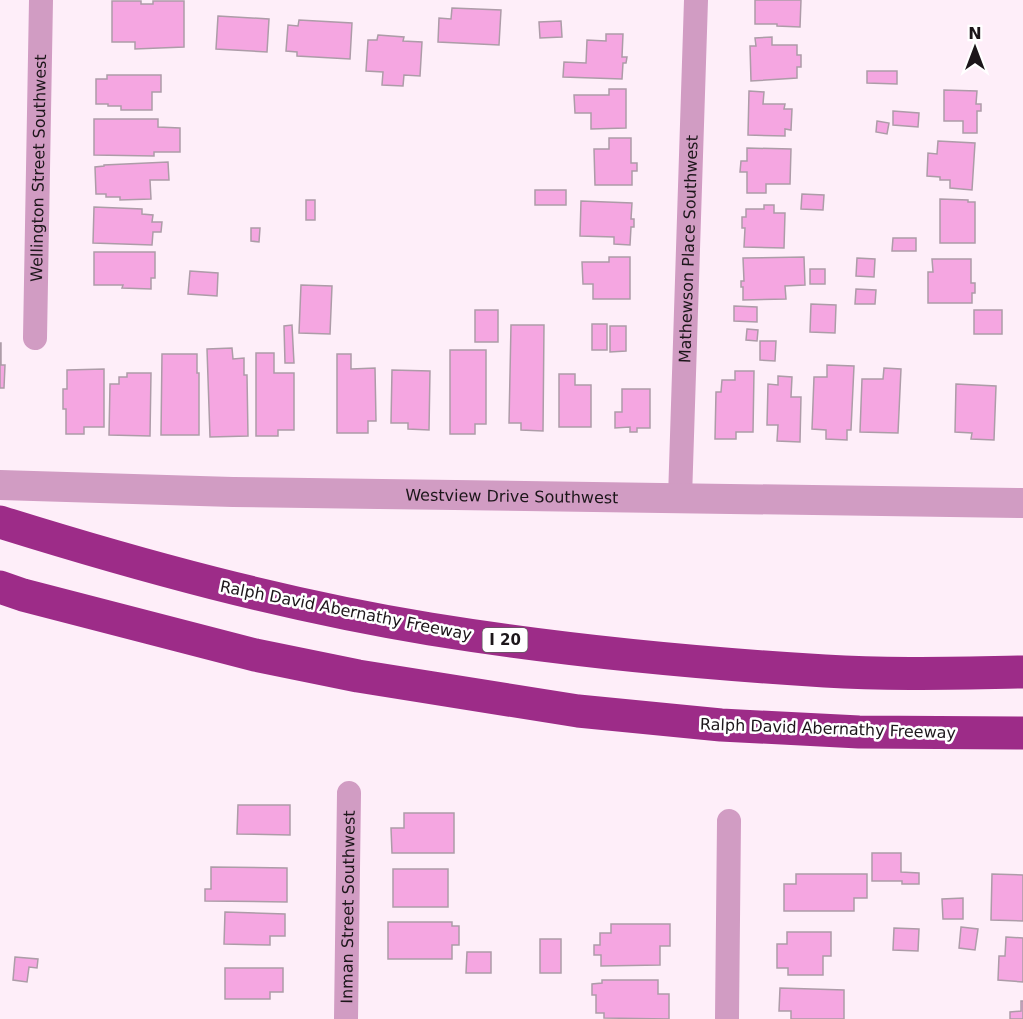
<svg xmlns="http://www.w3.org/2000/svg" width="1023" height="1019" font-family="'DejaVu Sans',sans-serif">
<rect width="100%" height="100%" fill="#feeef9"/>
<g fill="#f5a6e1" stroke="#ad9ca8" stroke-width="1.5">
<polygon points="755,0 801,0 800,27 777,26 777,24 755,24"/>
<polygon points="112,1 141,1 141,4 153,4 153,1 184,1 184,47 135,49 135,42 112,42"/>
<polygon points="452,8 501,10 499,45 438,42 439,18 451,19"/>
<polygon points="218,16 269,19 267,52 216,49"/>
<polygon points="299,20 352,23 350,59 297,56 297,52 286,51 288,25 298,26"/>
<polygon points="561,21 562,37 540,38 539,22"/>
<polygon points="606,34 623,34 622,57 627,57 626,63 623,63 622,79 563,77 564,62 586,63 587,40 606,41"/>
<polygon points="378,35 404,37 403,41 422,42 420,76 404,75 403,86 382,85 383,72 366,71 368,40 377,40"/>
<polygon points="772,37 772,45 797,45 797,55 801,55 801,67 797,67 797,78 751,81 750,46 756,46 755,38"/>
<polygon points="867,71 897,71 897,84 867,83"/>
<polygon points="107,75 161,75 161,92 152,92 152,110 121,110 121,106 108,106 108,104 96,104 96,79 107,79"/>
<polygon points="609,89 626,89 626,128 591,129 591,113 575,113 574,95 609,95"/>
<polygon points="944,90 977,91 976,104 981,104 981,111 977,111 977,133 963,133 963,121 944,121"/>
<polygon points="749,91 764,92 763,104 785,104 784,109 792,109 791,130 785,129 785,136 748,135"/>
<polygon points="893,111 919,113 918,127 893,125"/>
<polygon points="94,119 158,119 158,127 180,128 180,152 154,152 154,156 94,155"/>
<polygon points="877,121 889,123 887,134 876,132"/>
<polygon points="609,138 631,138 631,163 637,163 637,171 632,171 632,185 595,185 594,149 609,149"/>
<polygon points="938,141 975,143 972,190 950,188 950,180 940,180 940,177 927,176 928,153 937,154"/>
<polygon points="747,148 791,149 790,184 766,184 766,193 747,193 747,172 740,172 741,161 747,161"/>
<polygon points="168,162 169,180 150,180 151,199 120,200 120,197 106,197 106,194 96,194 95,167 104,166 104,165"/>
<rect x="535" y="190" width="31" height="15"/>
<polygon points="802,194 824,195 823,210 801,209"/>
<polygon points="940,199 968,200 968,202 975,202 975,243 940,243"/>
<rect x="306" y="200" width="9" height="20"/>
<polygon points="581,201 632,203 631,219 634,219 634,227 631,227 630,245 614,244 614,237 580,236"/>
<polygon points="764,205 774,205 774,213 785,213 784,248 744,247 745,228 742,228 742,217 746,217 746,209 764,209"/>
<polygon points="94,207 142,209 142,214 153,215 152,222 162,222 161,232 153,232 152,245 93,243"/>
<polygon points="251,228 260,228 259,242 251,241"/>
<polygon points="893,238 916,238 916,251 892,251"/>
<polygon points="94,252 155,252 155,278 151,278 151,289 122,288 123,285 94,285"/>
<polygon points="609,257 630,257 630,299 593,299 593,284 583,284 582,262 609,262"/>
<polygon points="804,257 805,285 785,286 786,299 743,300 743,287 741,287 741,281 744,281 743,258"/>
<polygon points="857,258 875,259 874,277 856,276"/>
<polygon points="932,259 971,259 971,283 975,283 975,293 972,293 972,303 928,303 928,272 933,272"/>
<rect x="810" y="269" width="15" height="15"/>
<polygon points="190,271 218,273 217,296 188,294"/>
<polygon points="301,285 332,286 330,334 299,333"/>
<polygon points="856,289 876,290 875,304 855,304"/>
<polygon points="811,304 836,305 835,333 810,332"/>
<polygon points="734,306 757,307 757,322 734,321"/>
<rect x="475" y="310" width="23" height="32"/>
<rect x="974" y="310" width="28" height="24"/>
<rect x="592" y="324" width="15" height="26"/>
<polygon points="292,325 294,363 285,363 284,326"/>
<polygon points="511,325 544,325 543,431 521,430 521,423 509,423"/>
<polygon points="610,326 626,326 626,351 610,352"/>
<polygon points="747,329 758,330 757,341 746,340"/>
<polygon points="760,341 776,341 775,361 760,360"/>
<polygon points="0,343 1,343 1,365 5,365 4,388 0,388"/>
<polygon points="232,348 233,359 244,358 244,375 247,375 248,436 210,437 207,349"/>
<polygon points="450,350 486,350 486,424 475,424 475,434 450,434"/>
<polygon points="256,353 274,353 274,373 294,373 294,430 278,430 278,436 256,436"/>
<polygon points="162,354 197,354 197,373 199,373 199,435 161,435"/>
<polygon points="337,354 351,354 351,369 375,368 376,421 368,421 368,433 337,433"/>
<polygon points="827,365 854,366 851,430 847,430 847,440 826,439 826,430 812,429 814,377 827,377"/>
<polygon points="884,368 901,369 898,433 860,432 862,379 883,379"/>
<polygon points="104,369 104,427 84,427 84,434 66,434 66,409 63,409 63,389 67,389 67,370"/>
<polygon points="392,370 430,371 429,430 408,429 408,423 391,423"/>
<polygon points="735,371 754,371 753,432 736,432 736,439 715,439 716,392 721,392 722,380 735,380"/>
<polygon points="127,373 151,373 150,436 109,435 110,384 119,384 119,377 127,377"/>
<polygon points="559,374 575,374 575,385 591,385 591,427 559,427"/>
<polygon points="778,376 792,377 791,397 801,397 800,442 777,441 778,425 767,425 768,384 778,385"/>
<polygon points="956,384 996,386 994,440 971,439 972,433 955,432"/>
<polygon points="622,389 650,389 650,428 637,428 637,432 630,432 630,427 615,428 615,412 622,412"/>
<polygon points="238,805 290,805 290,835 237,834"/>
<polygon points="404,813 454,813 454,853 392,853 391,828 404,828"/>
<polygon points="872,853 901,853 901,872 919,873 919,884 902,884 902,881 872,881"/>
<polygon points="211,867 287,868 287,902 205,901 205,889 211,889"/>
<rect x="393" y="869" width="55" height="38"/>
<polygon points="796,874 867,874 867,898 854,898 854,911 784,911 784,884 796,884"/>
<polygon points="992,874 1023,875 1023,921 991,920"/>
<polygon points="963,898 963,919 943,919 942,899"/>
<polygon points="225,912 285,914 285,936 270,936 270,945 224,944"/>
<polygon points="388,922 452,922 452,926 459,926 459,945 452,945 452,959 388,959"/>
<polygon points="611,924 670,924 670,946 660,946 660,965 601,966 601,955 594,955 594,945 600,945 600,933 611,933"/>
<polygon points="961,927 978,929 975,950 959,948"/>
<polygon points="894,928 919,929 918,951 893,950"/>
<polygon points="787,932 831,932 831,956 823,956 823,975 788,975 788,968 777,968 777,944 787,944"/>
<polygon points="1006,937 1023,938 1023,982 998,980 999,956 1005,956"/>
<rect x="540" y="939" width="21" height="34"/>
<polygon points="467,952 491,952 491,973 466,973"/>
<polygon points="15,957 38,959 37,968 29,967 27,982 13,980"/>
<polygon points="225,968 283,968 283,992 270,992 270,999 225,999"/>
<polygon points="602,980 658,980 658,994 669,994 669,1019 604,1018 604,1013 596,1013 596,995 592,995 592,984 602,983"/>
<polygon points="780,988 844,990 844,1019 791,1019 791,1011 779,1011"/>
<polygon points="1021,1001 1023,1001 1023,1019 1010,1019 1010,1012 1021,1011"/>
</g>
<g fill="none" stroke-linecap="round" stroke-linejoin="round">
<g stroke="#d19cc3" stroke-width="24">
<path id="s1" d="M35,338L41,0"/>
<path id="s2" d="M680,498L696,0"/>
<path id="s3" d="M346,1019L349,793"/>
<polyline points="727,1019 729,821"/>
</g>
<path stroke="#d19cc3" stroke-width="30" id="s4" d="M0,485L233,492L1023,503"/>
<g stroke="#9d2c88" stroke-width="33">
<path d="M0,522C141,566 284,605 430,629C560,650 693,663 825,671C891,675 957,673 1023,672"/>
<polyline points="0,587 23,595 255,655 358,676 578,711 721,725 859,732 1023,733"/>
</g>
</g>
<g text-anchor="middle" stroke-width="5" stroke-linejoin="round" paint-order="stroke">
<rect fill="#fff" stroke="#605c5f" stroke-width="1.5" x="482.5" y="628" width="45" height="24" rx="4.5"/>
<g font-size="15" font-weight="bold" fill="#1c161a">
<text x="505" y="645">I 20</text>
</g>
<g font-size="16" fill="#1c161a" stroke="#fff">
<text dy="6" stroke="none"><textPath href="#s1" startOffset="170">Wellington Street Southwest</textPath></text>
<text dy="6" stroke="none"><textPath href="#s2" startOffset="249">Mathewson Place Southwest</textPath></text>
<text dy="6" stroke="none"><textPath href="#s4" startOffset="512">Westview Drive Southwest</textPath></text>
<text transform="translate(346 610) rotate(11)" y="6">Ralph David Abernathy Freeway</text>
<text transform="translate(828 728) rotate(2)" y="6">Ralph David Abernathy Freeway</text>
<text dy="6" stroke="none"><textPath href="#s3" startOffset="112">Inman Street Southwest</textPath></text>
</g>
</g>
<g transform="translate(975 48)" stroke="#ffffff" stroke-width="4.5" paint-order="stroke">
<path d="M0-4.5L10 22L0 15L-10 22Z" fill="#1c161a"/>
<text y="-9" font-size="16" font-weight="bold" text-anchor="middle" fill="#1c161a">N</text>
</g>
</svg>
